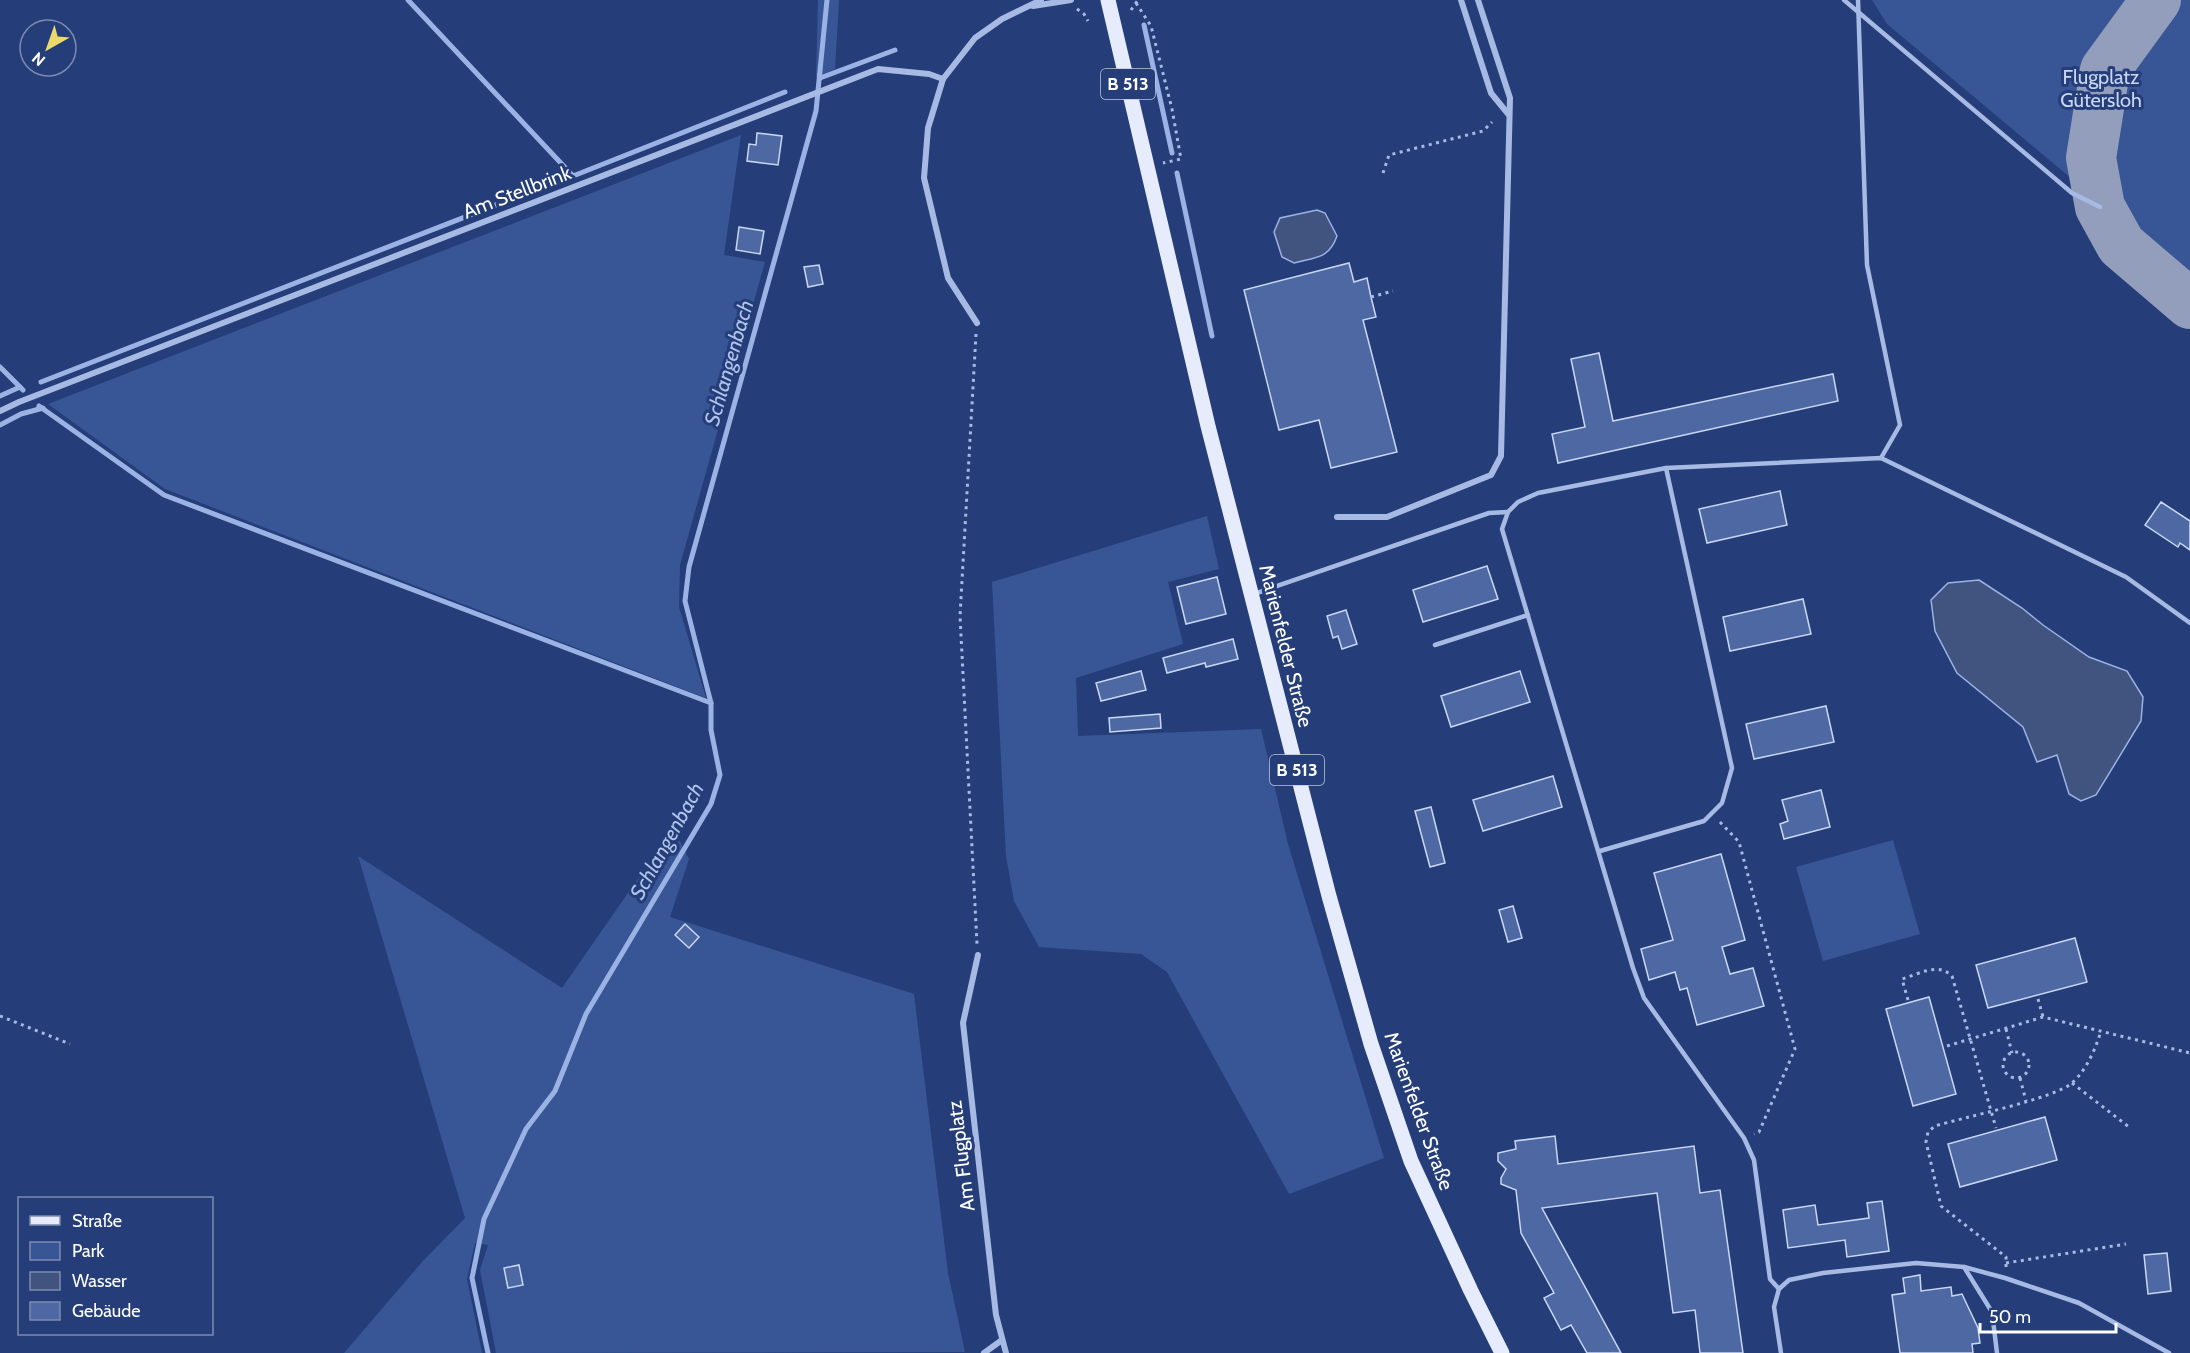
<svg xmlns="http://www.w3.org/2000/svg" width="2190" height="1353" font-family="Cabin,sans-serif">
<rect width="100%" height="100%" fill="#253e79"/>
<g fill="#385696">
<polygon points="818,0 839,0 835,69 816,77"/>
<polygon points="1872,0 2190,0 2190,278 1887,24"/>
<polygon points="741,135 724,255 765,262 680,565 679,607 706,698 165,489 48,404"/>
<polygon points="1207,516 1219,569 1168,582 1183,644 1076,678 1078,736 1261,729 1288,844 1384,1158 1289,1194 1167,972 1141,954 1039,947 1014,901 1006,856 992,582"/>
<polygon points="673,828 689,859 670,917 914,994 948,1273 965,1352 496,1353 480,1270 488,1245 475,1243 467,1279 482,1353 344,1353 422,1262 465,1218 358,856 562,988"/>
<polygon points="1893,840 1920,934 1823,961 1796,867"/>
</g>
<g fill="#41547f" stroke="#9bb3e4" stroke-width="1.5">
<path d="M1317,210L1325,213L1337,236C1329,259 1316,257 1294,263L1282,257L1274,232L1280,218Z"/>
<polygon points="1979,580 2022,608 2043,625 2089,657 2127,671 2143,697 2141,721 2096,795 2081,801 2069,794 2057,755 2037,762 2023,727 1957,673 1935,631 1931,600 1948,583"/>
</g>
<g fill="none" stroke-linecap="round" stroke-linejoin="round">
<g stroke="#9bb3e4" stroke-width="5">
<polyline points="408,0 573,176 785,92"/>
<polyline points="1144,25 1172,153"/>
<polyline points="820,78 895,50"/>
<polyline points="1177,173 1212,336"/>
<polyline points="0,367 23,390"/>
<polyline points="41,382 555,182"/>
<polyline points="0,396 20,387"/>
<polyline points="39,406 164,495 711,703"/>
<polyline points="0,425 21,414 43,408"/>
<polyline points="488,1353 472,1278 484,1219 526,1129 555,1091 586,1014 711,804 720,775 711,730 711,703 685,601 689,567 816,111 827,0"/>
</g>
<polyline stroke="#929ebc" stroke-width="50" points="2156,0 2105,70 2091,158 2100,207 2121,245 2190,304"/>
</g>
<g fill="#4d68a3" stroke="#c9d7f3" stroke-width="1.5">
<polygon points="757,133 782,136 778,165 747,161 749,144 756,145"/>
<polygon points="739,227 764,231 760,254 736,250"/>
<polygon points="1349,263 1354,282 1367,278 1371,297 1376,317 1363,320 1397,452 1331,468 1319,420 1279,430 1244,290"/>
<polygon points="819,265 823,284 808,287 804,267"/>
<polygon points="1599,353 1613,421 1833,374 1838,401 1558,463 1552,434 1585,427 1571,359"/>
<polygon points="1780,491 1787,525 1707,543 1699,509"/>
<polygon points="2161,502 2190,521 2190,550 2180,543 2178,547 2145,525"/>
<polygon points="1487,566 1498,599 1423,622 1413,590"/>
<polygon points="1217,577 1226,614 1186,624 1177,587"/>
<polygon points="1803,599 1811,634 1730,651 1723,617"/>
<polygon points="1346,610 1357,644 1342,649 1338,636 1333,638 1327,616"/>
<polygon points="1233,639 1238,659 1206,667 1205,663 1167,673 1163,658"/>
<polygon points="1141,671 1146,690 1101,701 1096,683"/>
<polygon points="1520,671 1530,702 1451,727 1441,696"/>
<polygon points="1826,706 1834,742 1754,759 1746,724"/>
<polygon points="1160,714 1161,728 1110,732 1109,718"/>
<polygon points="1553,776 1562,807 1483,831 1473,800"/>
<polygon points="1821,790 1830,827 1784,839 1780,824 1788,821 1782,800"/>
<polygon points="1431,807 1445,863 1430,867 1415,811"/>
<polygon points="1721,854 1745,940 1722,947 1730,974 1753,968 1764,1006 1697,1025 1687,988 1680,990 1675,972 1649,980 1641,949 1673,940 1654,873"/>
<polygon points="1513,906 1522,938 1508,942 1499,910"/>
<polygon points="685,924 699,937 689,948 675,935"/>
<polygon points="2075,938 2087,982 1988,1008 1976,965"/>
<polygon points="1929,997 1956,1094 1913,1106 1886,1009"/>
<polygon points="2045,1117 2057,1160 1960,1187 1948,1144"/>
<polygon points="1555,1136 1558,1164 1694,1146 1700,1193 1720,1190 1743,1353 1700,1353 1695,1310 1673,1313 1657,1193 1542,1208 1621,1353 1587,1353 1571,1325 1561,1330 1544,1298 1554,1293 1521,1233 1516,1190 1501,1184 1501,1178 1506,1169 1498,1161 1498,1153 1516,1149 1515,1141"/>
<polygon points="1882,1201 1889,1251 1847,1257 1845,1240 1788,1248 1783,1210 1815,1205 1818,1225 1869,1218 1867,1203"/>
<polygon points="2167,1253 2171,1291 2148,1294 2144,1255"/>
<polygon points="519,1265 523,1285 508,1288 504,1268"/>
<polygon points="1920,1275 1921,1291 1951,1287 1952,1296 1962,1294 1978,1328 1980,1343 1972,1344 1973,1353 1900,1353 1892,1295 1905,1293 1903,1278"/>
</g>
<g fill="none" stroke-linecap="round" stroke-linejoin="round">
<g stroke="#a7bae4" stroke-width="3" stroke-dasharray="3 4.5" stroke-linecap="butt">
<polyline points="1136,3 1151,26 1172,109 1181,159 1163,163"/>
<polyline points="1077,9 1084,14 1088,21"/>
<polyline points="1131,10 1138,0"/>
<polyline points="1383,173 1389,155 1483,131 1492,122"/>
<polyline points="1371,297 1393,291"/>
<polyline points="976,334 960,616 977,944"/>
<polyline points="1720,822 1739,842 1795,1049 1759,1132 1754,1134"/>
<polyline points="2038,999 2043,1017"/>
<path d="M1908,1000L1902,979C1919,974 1938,962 1952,976L1996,1128"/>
<polyline points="0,1016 70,1044"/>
<polyline points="2006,1029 2012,1053"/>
<polyline points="1947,1046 2043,1017 2190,1053"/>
<circle cx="2016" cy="1065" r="13"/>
<polyline points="2020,1078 2026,1101"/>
<polyline points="2072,1083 2129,1127"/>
<polyline points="2006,1263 2126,1244"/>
<path d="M2006,1267V1257L1941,1206L1926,1142L1928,1132L1935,1126C1961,1118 2056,1098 2072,1083C2087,1069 2095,1050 2101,1031"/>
</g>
<g stroke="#a7bae4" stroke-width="4.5">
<polyline points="1844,0 2072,193 2100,207"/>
<polyline points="1858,0 1867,265 1900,425 1881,458"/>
<polyline points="1254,594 1489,513 1508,512"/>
<polyline points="1435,645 1528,615"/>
<polyline points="1600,851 1704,821 1722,803 1732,768 1666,468"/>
<polyline points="1964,1267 1992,1312 1997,1353"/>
<polyline points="1779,1289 1770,1279 1754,1160 1744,1138 1644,998 1633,968 1502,529 1508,512 1518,502 1538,493 1666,468 1881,458 2126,577 2190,623"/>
<polyline points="1781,1353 1774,1307 1779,1289 1789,1280 1823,1273 1916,1263 1964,1267 2005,1278 2079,1303 2169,1353"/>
</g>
<g stroke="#a7bae4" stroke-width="6">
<polyline points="1461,0 1491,93 1509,115"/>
<polyline points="1033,6 1071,0"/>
<polyline points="977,323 948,278 924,178 928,128 943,79 975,38 1002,19 1041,0"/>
<polyline points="0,411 19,402 878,69 929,74 943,79"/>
<polyline points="1337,517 1387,517 1491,475 1501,456 1510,98 1478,0"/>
<polyline points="978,955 963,1023 996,1315 1006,1353"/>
<polyline points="984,1353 1002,1340"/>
</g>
<polyline stroke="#e6ecfc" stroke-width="15" points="1108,0 1208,426 1329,896 1371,1044 1411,1161 1471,1291 1502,1353"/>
</g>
<g text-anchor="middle" stroke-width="6" stroke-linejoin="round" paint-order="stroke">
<g fill="#253e79" stroke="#bec5d7" stroke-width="1.5">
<rect x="1101" y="69" width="54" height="30" rx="4.5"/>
<rect x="1270" y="755" width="54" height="30" rx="4.5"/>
</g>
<g font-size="18" font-weight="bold" fill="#fff">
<text x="1128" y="90">B 513</text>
<text x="1297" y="776">B 513</text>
</g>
<g font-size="20" fill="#c9d7f3" stroke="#253e79">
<text x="2101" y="84">Flugplatz<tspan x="2101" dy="23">Gütersloh</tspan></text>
</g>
<g font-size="20" fill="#fff" stroke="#253e79">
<text transform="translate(517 192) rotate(-21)" y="7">Am Stellbrink</text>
<text transform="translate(1286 646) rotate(76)" y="7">Marienfelder Straße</text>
<text transform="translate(1419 1111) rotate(70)" y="7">Marienfelder Straße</text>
<text transform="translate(961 1156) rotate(-97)" y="7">Am Flugplatz</text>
</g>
<g font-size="21" font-style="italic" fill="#b2c4ec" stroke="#253e79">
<text transform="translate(729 363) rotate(-74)" y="7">Schlangenbach</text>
<text transform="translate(667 841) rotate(-61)" y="7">Schlangenbach</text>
</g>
</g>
<rect x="18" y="1197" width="195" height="138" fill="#253e79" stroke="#7c8baf" stroke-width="1.5"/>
<rect x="30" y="1216" width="30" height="9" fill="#e6ecfc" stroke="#7c8baf" stroke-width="1.5"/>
<text x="72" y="1227" font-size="18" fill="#ffffff">Straße</text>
<rect x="30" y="1242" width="30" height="18" fill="#385696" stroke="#7c8baf" stroke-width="1.5"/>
<text x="72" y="1257" font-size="18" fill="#ffffff">Park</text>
<rect x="30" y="1272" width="30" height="18" fill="#41547f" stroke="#7c8baf" stroke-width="1.5"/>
<text x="72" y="1287" font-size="18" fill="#ffffff">Wasser</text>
<rect x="30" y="1302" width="30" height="18" fill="#4d68a3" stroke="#7c8baf" stroke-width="1.5"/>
<text x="72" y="1317" font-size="18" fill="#ffffff">Gebäude</text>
<g transform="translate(48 48) rotate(220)"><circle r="28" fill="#253e79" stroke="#7c8baf" stroke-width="1.5"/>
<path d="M0-4.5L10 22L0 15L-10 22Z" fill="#edd96b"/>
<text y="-9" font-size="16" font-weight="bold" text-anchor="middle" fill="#ffffff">N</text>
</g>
<path d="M1980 1323v9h136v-9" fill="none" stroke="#ffffff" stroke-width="3"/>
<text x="1989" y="1323" font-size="18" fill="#ffffff" stroke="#253e79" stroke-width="4.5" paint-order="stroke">50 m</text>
</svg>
